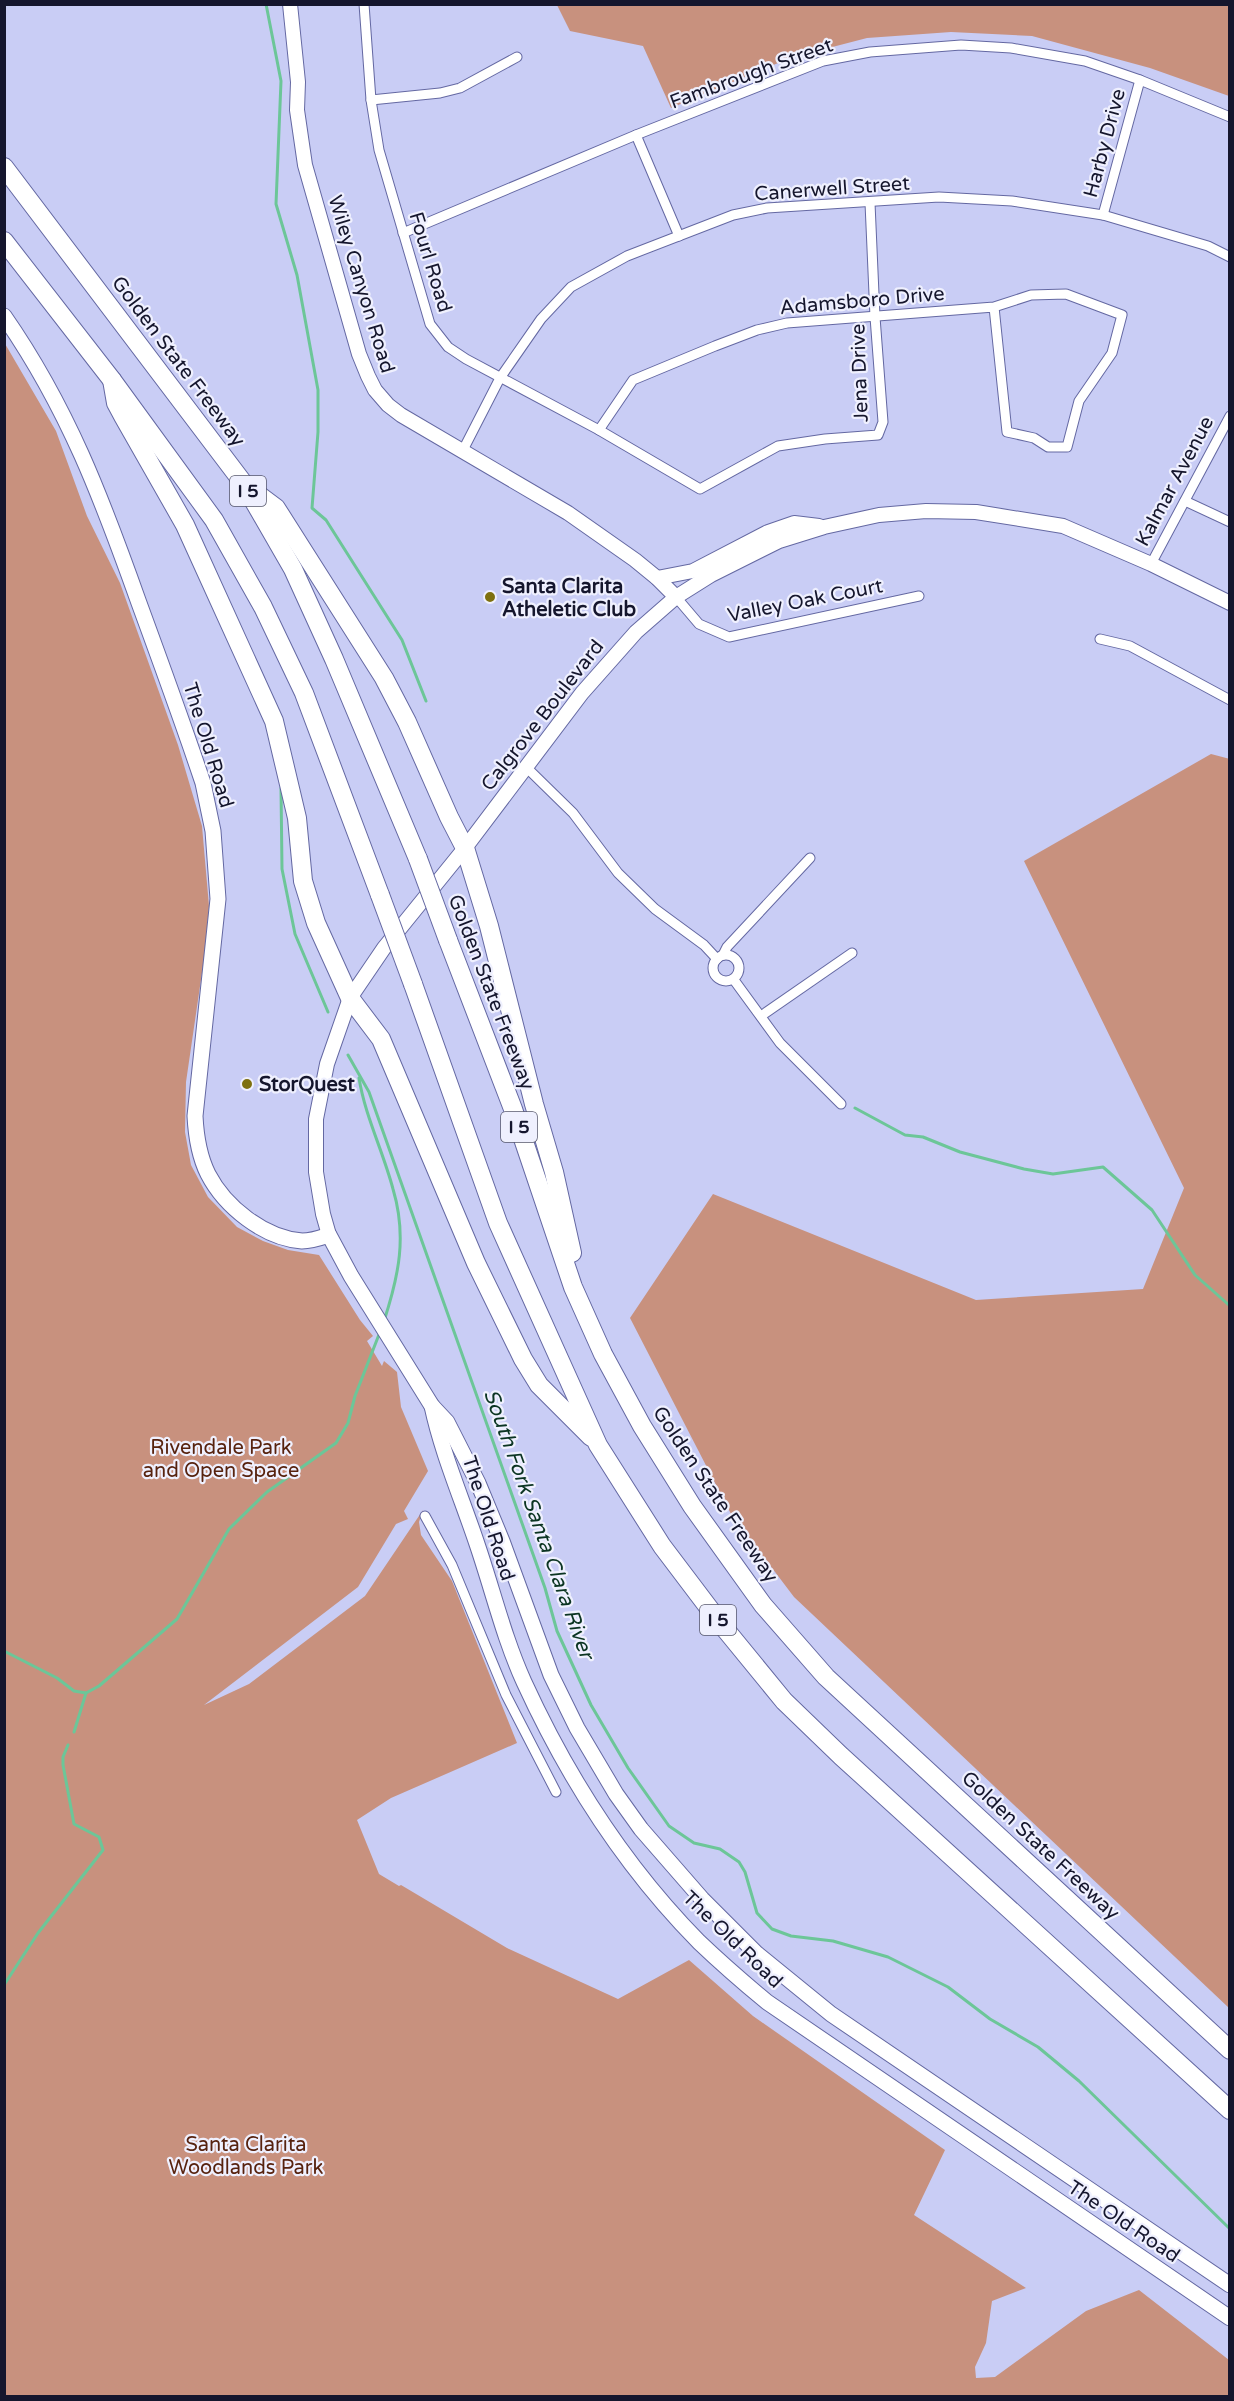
<svg xmlns="http://www.w3.org/2000/svg" width="1234" height="2401" font-family="'Varela Round',sans-serif">
<rect width="100%" height="100%" fill="#c9cdf5"/>
<g fill="#c8917e">
<polygon points="557,5 1229,5 1229,96 1150,68 1032,36 951,32 867,38 790,58 671,108 643,46 570,31"/>
<polygon points="4,342 56,431 87,516 120,583 178,745 202,826 209,906 204,959 186,1082 185,1132 191,1165 208,1197 237,1227 263,1241 288,1250 319,1255 360,1320 373,1336 367,1341 382,1366 384,1361 397,1372 401,1407 428,1471 404,1511 408,1519 396,1524 358,1587 204,1705 249,1684 365,1596 423,1510 419,1522 421,1535 452,1581 517,1743 391,1798 357,1820 379,1874 399,1886 401,1885 507,1948 618,1999 689,1960 753,2016 945,2150 914,2215 1026,2288 992,2301 986,2343 975,2367 976,2378 995,2377 1086,2311 1139,2290 1229,2360 1228,2396 5,2396"/>
<polygon points="1211,754 1230,759 1229,2008 794,1597 731,1514 630,1318 713,1194 976,1300 1143,1289 1184,1188 1024,861"/>
</g>
<g fill="none" stroke-linecap="round" stroke-linejoin="round">
<g stroke="#6cc698" stroke-width="3">
<polyline points="266,4 281,81 276,204 297,275 318,390 318,432 312,508 326,520 402,640 426,701"/>
<polyline points="281,788 282,869 295,934 328,1012"/>
<polyline points="348,1055 369,1092 545,1588 557,1631 591,1705 628,1768 669,1826 694,1843 720,1849 739,1862 745,1872 757,1913 772,1929 791,1936 833,1941 888,1957 948,1987 990,2019 1038,2047 1079,2081 1230,2229"/>
<path d="M359,1078C365,1116 383,1151 393,1189C407,1236 399,1275 384,1321"/>
<polyline points="855,1108 905,1135 923,1137 960,1152 1024,1169 1053,1174 1103,1167 1152,1210 1195,1275 1230,1306"/>
<polyline points="4,1651 57,1678 74,1691 86,1693 99,1686 177,1619 229,1529 267,1492 336,1443 348,1423 355,1396 380,1332"/>
<polyline points="74,1732 86,1693"/>
<polyline points="4,1985 38,1933 103,1850 99,1837 74,1824 63,1765 63,1757 68,1745"/>
</g>
<defs>
<g id="street">
<polyline points="364,4 371,100 379,150 430,324 448,347 466,359 599,430 700,489 778,446 825,439 878,435 883,422 875,317 870,203"/>
<polyline points="371,100 440,93 460,88 517,57"/>
<polyline points="636,135 679,236"/>
<polyline points="1103,215 1140,80"/>
<polyline points="403,233 636,135 823,61 870,52 961,45 1011,48 1085,61 1140,80 1230,117"/>
<polyline points="599,430 633,380 715,346 757,330 787,323 994,307 1031,295 1066,294 1122,315 1112,353 1079,401 1067,447 1048,447 1034,438 1007,432 994,307"/>
<polyline points="462,452 500,378 541,319 571,287 627,256 733,215 767,208 939,197 1012,201 1103,215 1208,246 1230,257"/>
<polyline points="1185,501 1230,522"/>
<polyline points="1151,564 1230,416"/>
<polyline points="676,597 699,624 729,637 919,596"/>
<polyline points="1100,639 1130,646 1230,700"/>
<polyline points="526,767 573,813 618,873 655,909 704,945 717,959"/>
<circle cx="726" cy="968" r="13"/>
<polyline points="723,955 727,947 810,858"/>
<polyline points="734,980 780,1043 841,1104"/>
<polyline points="761,1016 852,953"/>
<polyline points="425,1516 452,1565 506,1695 556,1792"/>
</g>
<g id="secondary">
<polyline points="290,4 298,82 297,110 305,165 359,354 368,376 375,390 388,405 401,415 568,513 635,560 657,578 676,597"/>
<polyline points="657,578 693,571 768,532 794,523 819,526"/>
<polyline points="329,1235 323,1214 316,1172 316,1119 327,1064 350,998 384,948 465,848 582,693 636,632 676,597 711,575 779,541 824,527 879,515 926,511 976,512 1063,526 1151,564 1230,603"/>
</g>
<g id="primary">
<path d="M4,316C68,408 102,499 139,603C161,663 183,723 203,783L213,831L218,899L195,1116C196,1136 199,1156 208,1174C225,1207 264,1238 302,1241C312,1241 320,1238 329,1235L351,1276L432,1406L447,1422L478,1483L502,1541L551,1675L577,1728L616,1794L641,1829L702,1899L756,1953L831,2014L1230,2285"/>
<path d="M432,1406C442,1453 462,1499 477,1544C493,1591 504,1638 524,1682C567,1776 626,1868 699,1942C721,1963 744,1983 767,2002L1230,2318"/>
</g>
<g id="highway">
<polyline points="4,167 244,484 293,569 334,659 418,859"/>
<polyline points="4,241 112,380 214,520 263,607 304,693 380,895"/>
<polyline points="112,380 116,403 123,416 185,525 274,721 297,818 303,881 316,923 350,998 381,1039 476,1263 523,1359 539,1385 591,1437"/>
<polyline points="244,484 276,508 384,678 407,722 449,817 465,848 489,926 534,1104 554,1172 572,1253"/>
<polyline points="448,940 513,1109 573,1287 603,1354 642,1426 692,1506 763,1605 826,1677 1230,2050"/>
<polyline points="413,984 498,1223 598,1445 662,1546 721,1624 784,1701 841,1756 1230,2110"/>
</g>
</defs>
<use href="#street" stroke="#6468a2" stroke-width="11"/>
<use href="#secondary" stroke="#6468a2" stroke-width="16"/>
<use href="#primary" stroke="#6468a2" stroke-width="17"/>
<use href="#highway" stroke="#6468a2" stroke-width="20"/>
<use href="#street" stroke="#fff" stroke-width="9"/>
<use href="#secondary" stroke="#fff" stroke-width="14"/>
<use href="#primary" stroke="#fff" stroke-width="15"/>
<use href="#highway" stroke="#fff" stroke-width="18"/>
<defs>
<g id="highway-bridge">
<polyline points="418,859 448,940"/>
<polyline points="380,895 413,984"/>
</g>
</defs>
<use href="#highway-bridge" stroke="#6468a2" stroke-width="20" stroke-linecap="butt"/>
<use href="#highway-bridge" stroke="#fff" stroke-width="18"/>
</g>
<g fill="#7e700f" stroke="#eff0fe" stroke-width="2">
<circle cx="490" cy="597" r="6"/>
<circle cx="247" cy="1084" r="6"/>
</g>
<g text-anchor="middle" stroke-width="4.5" stroke-linejoin="round" paint-order="stroke">
<g fill="#eff0fe" stroke="#56576c" stroke-width="1.5">
<rect x="230" y="476" width="36" height="30" rx="4.5"/>
<rect x="501" y="1112" width="36" height="30" rx="4.5"/>
<rect x="700" y="1605" width="36" height="30" rx="4.5"/>
</g>
<g font-size="18" font-weight="bold" fill="#15162d">
<text x="248" y="497">I 5</text>
<text x="519" y="1133">I 5</text>
<text x="718" y="1626">I 5</text>
</g>
<g font-size="20" fill="#15162d" stroke="#eff0fe">
<text transform="translate(751 73) rotate(-20)" y="7">Fambrough Street</text>
<text transform="translate(1104 143) rotate(-75)" y="7">Harby Drive</text>
<text transform="translate(832 188) rotate(-4)" y="7">Canerwell Street</text>
<text transform="translate(431 262) rotate(73)" y="7">Fourl Road</text>
<text transform="translate(362 284) rotate(73)" y="7">Wiley Canyon Road</text>
<text transform="translate(862 300) rotate(-5)" y="7">Adamsboro Drive</text>
<text transform="translate(179 361) rotate(53)" y="7">Golden State Freeway</text>
<text transform="translate(859 373) rotate(-92)" y="7">Jena Drive</text>
<text transform="translate(1174 481) rotate(-62)" y="7">Kalmar Avenue</text>
<text transform="translate(805 600) rotate(-11)" y="7">Valley Oak Court</text>
<text transform="translate(542 715) rotate(-52)" y="7">Calgrove Boulevard</text>
<text transform="translate(209 745) rotate(73)" y="7">The Old Road</text>
<text transform="translate(492 992) rotate(69)" y="7">Golden State Freeway</text>
<text transform="translate(716 1494) rotate(56)" y="7">Golden State Freeway</text>
<text transform="translate(489 1518) rotate(72)" y="7">The Old Road</text>
<text transform="translate(1041 1845) rotate(43)" y="7">Golden State Freeway</text>
<text transform="translate(733 1939) rotate(44)" y="7">The Old Road</text>
<text transform="translate(1124 2221) rotate(34)" y="7">The Old Road</text>
</g>
<g font-size="20" font-weight="bold" fill="#15162d" stroke="#eff0fe" text-anchor="start">
<text x="502" y="593">Santa Clarita<tspan x="502" dy="23">Atheletic Club</tspan></text>
<text x="259" y="1091">StorQuest</text>
</g>
<g font-size="20" fill="#57220e" stroke="#eff0fe">
<text x="221" y="1454">Rivendale Park<tspan x="221" dy="23">and Open Space</tspan></text>
<text x="246" y="2151">Santa Clarita<tspan x="246" dy="23">Woodlands Park</tspan></text>
</g>
<g font-size="21" font-style="italic" fill="#0c3523" stroke="#eff0fe">
<text transform="translate(539 1524) rotate(70)" y="7">South Fork Santa Clara River</text>
</g>
</g>
<rect width="1234" height="2401" fill="none" stroke="#15162d" stroke-width="12"/>
</svg>
